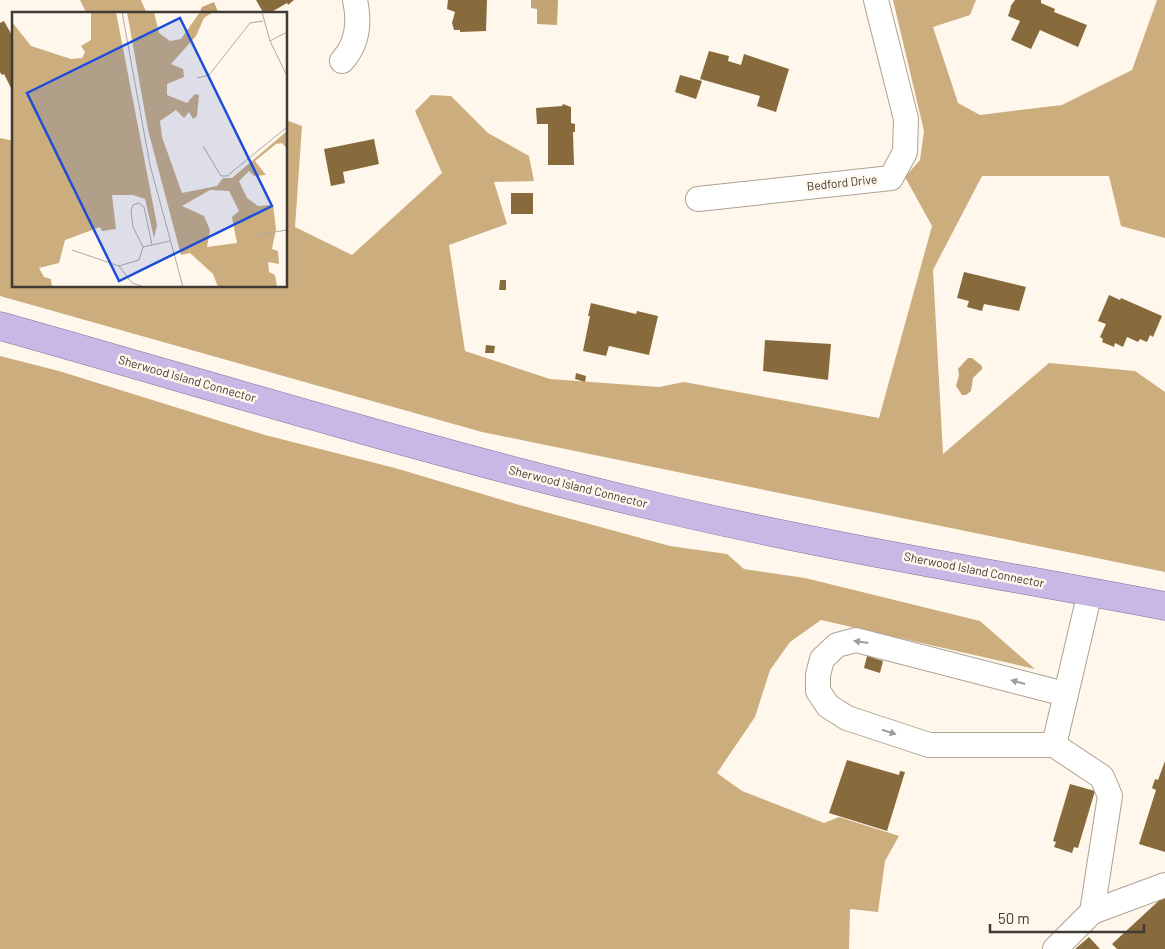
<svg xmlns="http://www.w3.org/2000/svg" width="1165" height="949" font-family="Barlow,sans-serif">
<rect width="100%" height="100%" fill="#fff7ec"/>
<g fill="#ccad7d">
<polygon points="80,0 141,0 147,14 87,14"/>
<polygon points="893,0 976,0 970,15 933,27 958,103 980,115 1062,105 1132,70 1157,0 1165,0 1165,238 1121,226 1109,176 982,176 933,270 943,454 1049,363 1135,371 1165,392 1165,572 482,432 0,296 0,138 14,141 14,286 286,286 286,120 302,126 295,227 352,255 442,173 415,111 431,95 451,96 488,133 529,156 534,181 494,182 507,224 449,245 465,351 550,379 659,387 684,382 879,418 932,226 905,177 920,160 924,131"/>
<polygon points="0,356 59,371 265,435 395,468 516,504 670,546 727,554 744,569 805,578 980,621 1035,669 821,620 790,642 770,670 755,717 717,773 742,791 824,823 839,817 899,836 885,861 878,912 850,909 849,949 0,949"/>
</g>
<g fill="#c3a475">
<polygon points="531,0 558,0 557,25 537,24 537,9 531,8"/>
<polygon points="214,2 219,14 199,14 202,7"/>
<polygon points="968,358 972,358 982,366 982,369 973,378 971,391 966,395 962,395 956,386 959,375 958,369"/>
</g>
<g fill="#886b3d">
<polygon points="256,0 294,0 288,5 287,3 268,14 264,14"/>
<polygon points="448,0 487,0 486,31 460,32 460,30 454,30 452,23 455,12 447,9"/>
<polygon points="1015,0 1041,0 1041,3 1055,9 1054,12 1087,25 1078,47 1040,30 1031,49 1011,40 1020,21 1008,16 1011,7 1010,7"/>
<polygon points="4,21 14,39 14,94 4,74 2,75 0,72 0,23"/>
<polygon points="709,51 729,56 728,61 741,65 744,54 789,69 776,112 757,106 760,96 700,79"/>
<polygon points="680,75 702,81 696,99 675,92"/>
<polygon points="563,104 571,107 571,123 575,124 575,132 573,132 574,165 548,165 548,124 537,124 536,108 562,106"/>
<polygon points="374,139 379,164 343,172 345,183 331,186 324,149"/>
<rect x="511" y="193" width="22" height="21"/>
<polygon points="964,272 1026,287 1019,311 984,304 982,311 967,307 969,301 957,298"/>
<polygon points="500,280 506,280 506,290 499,290"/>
<polygon points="1109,295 1120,300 1121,298 1162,316 1153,337 1150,335 1147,342 1140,339 1138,342 1127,337 1123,347 1115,343 1114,347 1102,342 1103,339 1100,337 1106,324 1098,321"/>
<polygon points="591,303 636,314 637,311 658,316 649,355 609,346 606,356 583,351 590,316 588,316"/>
<polygon points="765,340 831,344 828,380 763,371"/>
<polygon points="486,345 495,346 494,353 485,353"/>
<polygon points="576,373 586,376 585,382 575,379"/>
<polygon points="867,656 883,661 880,673 864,668"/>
<polygon points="847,760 899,775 900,771 905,772 887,831 829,813"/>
<polygon points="1165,761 1165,852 1139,844 1156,790 1152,788 1155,779 1158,780"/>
<polygon points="1070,784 1095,791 1078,848 1074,847 1072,853 1054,847 1056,842 1053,841"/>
<polygon points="1165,895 1165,949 1117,949 1112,944"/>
<polygon points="1089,937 1100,949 1075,949"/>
</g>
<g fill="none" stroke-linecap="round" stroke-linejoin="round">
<defs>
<g id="minor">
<path d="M342,61C358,44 360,23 355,0"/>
<polyline points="698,199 891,178 905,152 906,119 876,0"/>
<polyline points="1054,745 1090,592"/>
<polyline points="1092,912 1165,885"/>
<polyline points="1055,949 1092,912 1110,796 1102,777 1054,745 929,745 847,718 828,706 818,691 818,675 822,659 837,645 856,640 1065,694"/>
</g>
<path id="major" d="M0,326C220,388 440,456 662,508C828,547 997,574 1165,606"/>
</defs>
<use href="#minor" stroke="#aea290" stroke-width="26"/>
<use href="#major" stroke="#806d9d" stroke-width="29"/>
<use href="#minor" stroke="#fff" stroke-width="24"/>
<use href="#major" stroke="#c8b8e6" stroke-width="28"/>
</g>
<defs><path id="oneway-solid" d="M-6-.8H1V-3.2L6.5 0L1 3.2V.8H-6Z" transform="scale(1.25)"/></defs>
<g fill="#9f9c99">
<use href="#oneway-solid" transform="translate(861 642) rotate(-172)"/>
<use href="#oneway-solid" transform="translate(1018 682) rotate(-165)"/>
<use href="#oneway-solid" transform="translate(889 732) rotate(18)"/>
</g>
<g text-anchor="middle" stroke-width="5" stroke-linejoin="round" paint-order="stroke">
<g font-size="12" fill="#3f3a33" stroke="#fff7ec">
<text transform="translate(842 183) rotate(-6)" y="4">Bedford Drive</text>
<text transform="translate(187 379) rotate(16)" y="4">Sherwood Island Connector</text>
<text transform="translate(578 487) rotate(14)" y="4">Sherwood Island Connector</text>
<text transform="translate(974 570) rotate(11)" y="4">Sherwood Island Connector</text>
</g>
</g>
<g transform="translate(12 12)">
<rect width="275" height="275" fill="#fff7ec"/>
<path d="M79,0H104L145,213L142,226L133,187L121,183H100L104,217L90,219L88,215L53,228L47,251L27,256L32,265L39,267L40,275H0V10L19,34L59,47L70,46L73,40L69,34L79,28ZM115,0H142L147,21L158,29L169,27L188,0H201L192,6L184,24L159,52L171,57L172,65L155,72V83L175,91L183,82L187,83L185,104L181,107L177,100L172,106L164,98L148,109L150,125L170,181L205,174L211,166H220L275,119V137L270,131L264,132L243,149L254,163L242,164L237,159L227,169L235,186L246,194L261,193L264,217L260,237L266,239L267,252L256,250L257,260L263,263L265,275H206L201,262L178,241L169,243L136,118ZM198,178L217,179L227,199L220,205L225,231L195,235L198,218L192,204L170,194Z" fill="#ccad7d" fill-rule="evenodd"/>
<path fill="none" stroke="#b2aba2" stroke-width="1" d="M110,0L138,153L171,275M250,0L258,29L275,64M258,29L275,20M185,66L197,63L238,11L251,9M191,134L209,164H215L275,115M243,223L275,218M131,235L158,229M60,238L107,254L127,248L131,235L121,215L119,199L121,193L127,191L132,195L140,233M107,254L120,271L132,275"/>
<path fill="#1d4ed8" fill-opacity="0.15" stroke="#1d4ed8" stroke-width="2.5" d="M168,6L260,194L107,269L15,81Z"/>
<rect width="275" height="275" fill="none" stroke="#3f3a33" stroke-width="2.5"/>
</g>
<path d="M990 924v8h154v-8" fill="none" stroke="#3f3a33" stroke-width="2.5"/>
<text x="998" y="924" font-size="15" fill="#3f3a33" stroke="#fff7ec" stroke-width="4" paint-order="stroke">50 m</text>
</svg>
